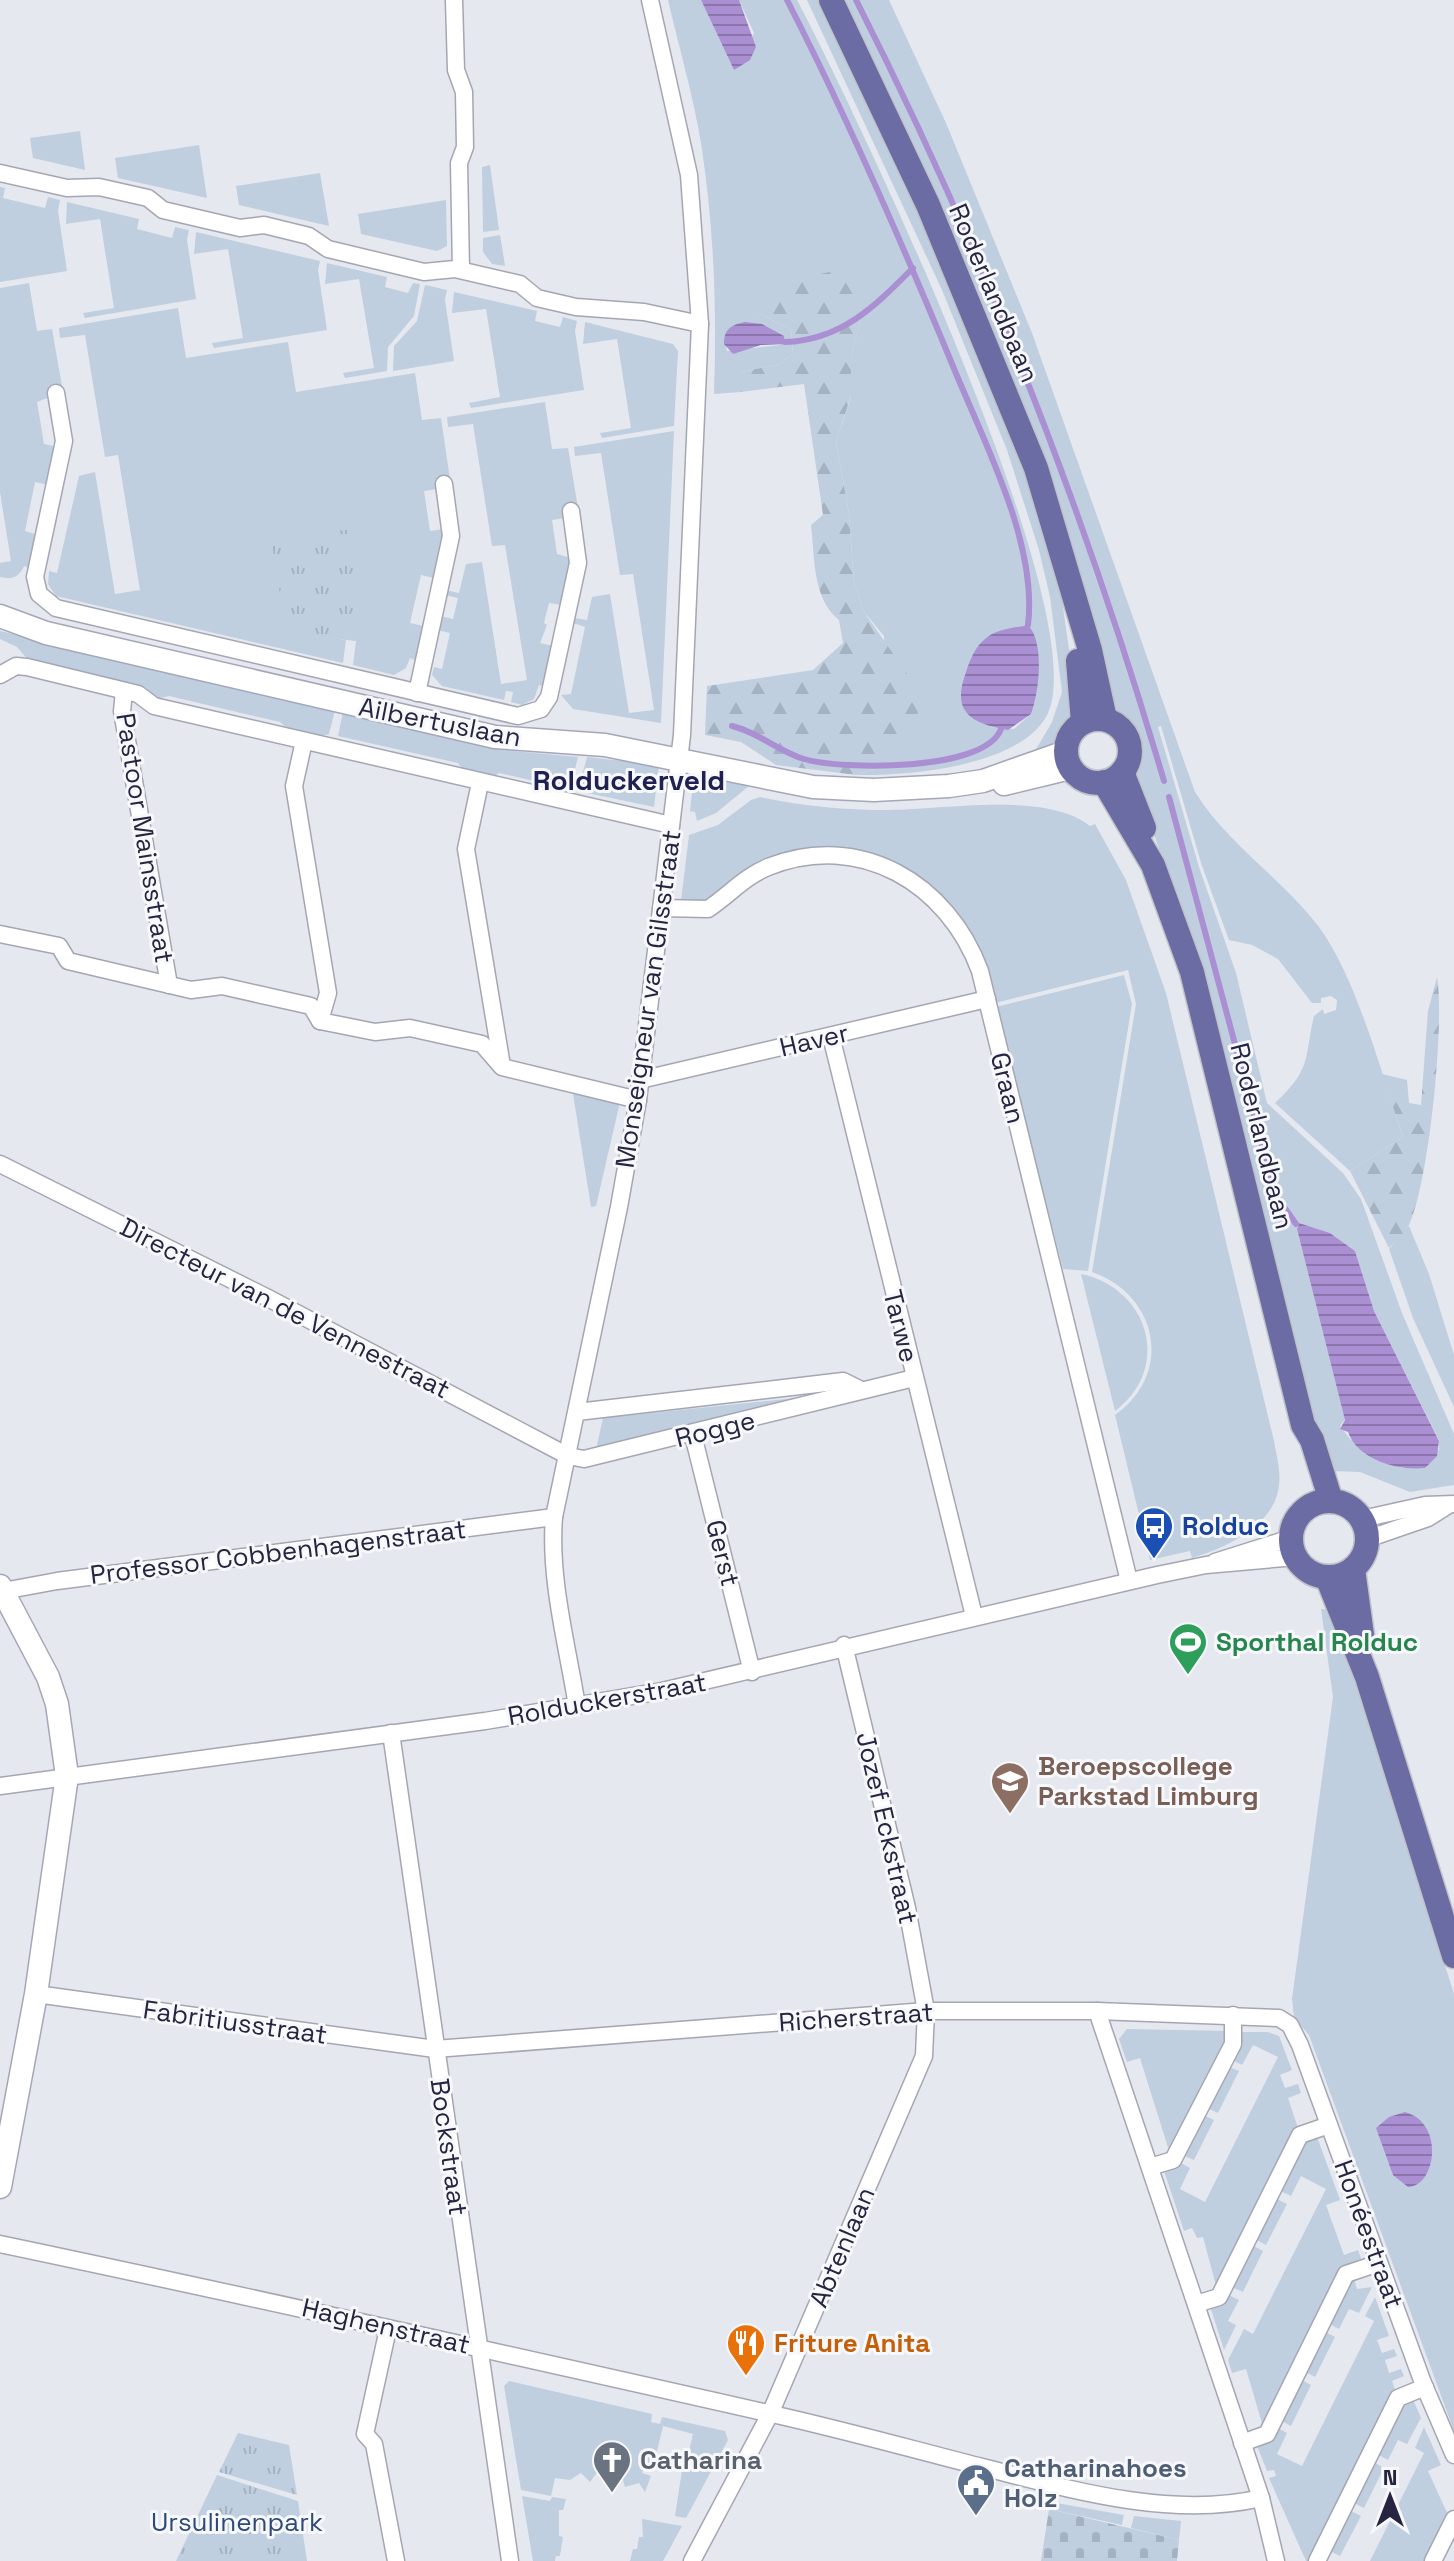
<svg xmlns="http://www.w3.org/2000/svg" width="1454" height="2561" font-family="'Space Grotesk',sans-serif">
<defs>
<pattern id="forest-firs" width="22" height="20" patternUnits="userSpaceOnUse" patternTransform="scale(2)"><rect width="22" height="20" fill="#bfcfdf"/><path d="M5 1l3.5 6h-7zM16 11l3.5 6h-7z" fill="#a4b2c1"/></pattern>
<pattern id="cemetery-stones" width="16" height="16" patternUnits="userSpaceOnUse" patternTransform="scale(2)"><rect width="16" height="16" fill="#bfcfdf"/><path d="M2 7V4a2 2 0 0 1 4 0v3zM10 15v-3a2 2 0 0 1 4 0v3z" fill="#a4b2c1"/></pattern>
<pattern id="park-tufts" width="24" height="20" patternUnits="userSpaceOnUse" patternTransform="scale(2)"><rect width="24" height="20" fill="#bfcfdf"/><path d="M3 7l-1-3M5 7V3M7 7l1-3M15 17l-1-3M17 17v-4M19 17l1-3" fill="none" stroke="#a4b2c1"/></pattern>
<pattern id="water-rules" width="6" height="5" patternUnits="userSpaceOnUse" patternTransform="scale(2)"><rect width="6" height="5" fill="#aa8fd2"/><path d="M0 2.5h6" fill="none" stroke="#8a75ac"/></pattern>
</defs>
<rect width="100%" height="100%" fill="#e6e8ef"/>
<g fill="#bfcfdf" fill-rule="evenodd">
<path d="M668,0H701L734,70L754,33L739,0H797C853,106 1101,622 1046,717C1017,767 908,776 856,775L883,766L884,636L864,612L854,582L849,513L836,442L851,397V356L860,323L758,312L791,330L793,353L780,364L741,372V392L714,394C717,310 714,226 701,143C693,95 679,47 668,0ZM776,333L783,336L780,345L727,351L724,338ZM1027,625L1037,647L1031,714L1014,729L991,727L995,633Z"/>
<polygon points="807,0 819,0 889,143 981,353 1039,510 1060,586 1074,685 1072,714 1053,746 1035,751 1052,722 1062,692 1050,597 1039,550 1007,450 942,290"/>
<path d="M841,0H889L946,123L1032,333L1195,792C1228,845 1282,878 1319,927C1357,979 1382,1075 1403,1137L1350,1171L1275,1103C1312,1069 1304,1059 1314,1016L1323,1009L1324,1014L1336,1010L1337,1000L1331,996L1321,998V1003H1312L1278,959L1252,945L1229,940L1202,866L1161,726L1158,727L1199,867L1236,973L1267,1103L1343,1173L1361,1199L1402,1313L1454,1434V1485L1410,1492L1360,1472L1328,1471L1265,1241L1191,941L1134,777C1142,743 1144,731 1114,708ZM1298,1223L1330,1233L1355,1251L1374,1311L1439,1440V1449L1425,1468H1401L1351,1440L1340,1426L1345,1419L1297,1229Z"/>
<polygon points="80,131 85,170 33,158 30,138"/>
<polygon points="199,145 207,198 118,178 115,158"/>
<polygon points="490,165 499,230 483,232 482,167"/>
<polygon points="320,173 329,226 239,205 236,186"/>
<polygon points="0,187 5,188 3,198 45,208 48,197 60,200 58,211 67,271 0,282"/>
<polygon points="446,200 447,246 437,251 361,234 358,214"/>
<polygon points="67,202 139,219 137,229 172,238 175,227 189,230 187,240 196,299 85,318 83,313 114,308 100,219 66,224"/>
<polygon points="196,232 320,261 318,270 327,330 214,348 212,343 243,338 228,249 194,254"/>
<polygon points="500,235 505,266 492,264 483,252 483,238"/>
<polygon points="327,263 387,277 385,287 408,293 413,283 420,284 414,316 388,347 387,371 345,378 343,373 374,368 359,279 325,284"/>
<path d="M29,283L37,331L52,329L63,392L37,402L44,444L58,447L49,485L35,482L25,531L38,535L30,568L24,566C19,577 12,580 0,577V563L11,561L0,492V288Z"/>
<polygon points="425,285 447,290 445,300 454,361 393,371 394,346 417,321"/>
<polygon points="454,292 537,311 535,321 560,327 563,317 577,321 575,331 584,390 471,408 469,403 500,397 486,309 452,313"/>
<polygon points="178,308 186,358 288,342 296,392 415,373 422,420 441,418 450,479 436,482 437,489 424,491 430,531 444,529 444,534 434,578 421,575 410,623 423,626 415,660 410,658 406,668 394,675 353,665 356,641 364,641 286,632 346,640 343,663 56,596 48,584 49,571 57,573 79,476 95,472 115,594 140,590 118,455 105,457 85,335 60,338 59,328"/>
<polygon points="585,322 673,344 678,351 674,426 602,438 600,433 631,428 617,339 583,344"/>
<polygon points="545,402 552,449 568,448 578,508 565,518 552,520 557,554 571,558 562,605 549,603 544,623 547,625 540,643 553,646 545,686 539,685 534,699 522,705 511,702 513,692 506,691 504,700 442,686 432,675 434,667 442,669 450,633 437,630 440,616 453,619 458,598 445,595 446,590 459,593 466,564 482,562 501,684 527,680 505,545 492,546 473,424 448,427 447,417"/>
<polygon points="674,431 661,723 573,709 561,695 571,694 585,627 573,623 574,618 587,620 592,597 610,594 629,713 654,710 633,574 620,575 601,453 575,456 574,447"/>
<path d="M0,631L335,710L329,734C314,739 291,733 280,722L169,696L156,699L146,688L29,661L17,647L0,639Z"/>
<polygon points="343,712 513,751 578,757 570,789 499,773 493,777 463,770 458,763 338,736"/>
<polygon points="587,757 659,765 654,807 578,791"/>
<polygon points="699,773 749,784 749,786 716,813 697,821 695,812 690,811 693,783"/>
<path d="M760,797C802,806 845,810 888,810C943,810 1047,791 1090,826L1095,824L1126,880L1166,993L1274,1441C1277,1458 1282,1474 1278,1491C1271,1527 1223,1549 1192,1558L1190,1551L1150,1560L1115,1415C1174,1373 1158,1295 1092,1272L1136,1004L1128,970L995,1003L983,960L958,914L939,893L897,865L823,850L704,903L681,901L689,835L718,825L751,800Z"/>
<polygon points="1124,975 1132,1004 1088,1271 1063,1269 996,1007"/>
<polygon points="573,1094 620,1102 596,1206 591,1207"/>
<polygon points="1409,1226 1429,1274 1454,1355 1454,1407 1413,1318 1389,1249"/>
<path d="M1081,1274C1148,1288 1173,1367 1115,1411Z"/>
<polygon points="844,1393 595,1454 603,1418"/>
<polygon points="1321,1609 1333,1610 1454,1994 1454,2431 1309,2035 1294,2018 1292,1999 1333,1697"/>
<polygon points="1127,2029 1230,2031 1230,2041 1171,2157 1140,2058 1127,2062 1119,2039"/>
<polygon points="1237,2032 1268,2032 1279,2036 1292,2070 1280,2075 1285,2088 1298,2084 1301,2093 1288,2098 1299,2131 1218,2293 1203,2237 1197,2238 1192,2228 1184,2231 1163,2168 1177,2161 1190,2168 1180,2189 1205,2202 1278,2057 1253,2045 1242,2065 1230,2059"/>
<polygon points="1226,2066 1239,2071 1218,2113 1205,2107"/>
<polygon points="1201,2114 1214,2120 1194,2160 1180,2154"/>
<polygon points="1316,2134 1340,2200 1326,2205 1344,2255 1358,2250 1363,2264 1343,2271 1264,2430 1246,2369 1232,2373 1228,2360 1244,2329 1253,2334 1326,2189 1301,2176 1291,2196 1278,2190 1303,2138"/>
<polygon points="1273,2197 1287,2204 1266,2245 1253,2238"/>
<polygon points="1250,2244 1263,2251 1243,2292 1229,2286"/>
<polygon points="1353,2275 1357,2289 1372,2287 1359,2313 1349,2309 1339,2329 1326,2322"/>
<polygon points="1225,2293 1239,2300 1228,2321 1236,2325 1224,2350 1209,2303"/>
<polygon points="1375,2297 1389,2336 1377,2340 1382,2353 1394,2349 1397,2356 1385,2360 1389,2373 1401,2369 1404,2376 1392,2381 1397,2395 1314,2561 1306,2561 1269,2478 1276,2476 1274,2470 1267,2471 1255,2441 1274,2426 1287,2433 1277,2454 1302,2466 1374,2321 1365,2316"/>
<polygon points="1322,2330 1335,2337 1315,2377 1302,2370"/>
<polygon points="1298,2378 1311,2385 1291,2426 1278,2419"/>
<polygon points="509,2381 652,2414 651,2422 660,2424 662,2417 725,2431 728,2440 686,2518 675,2516 683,2464 686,2464 693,2434 663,2426 654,2464 645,2463 642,2473 651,2476 645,2492 639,2483 625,2487 621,2474 609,2468 598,2471 590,2482 581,2473 570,2480 555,2478 551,2496 521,2490 504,2386"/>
<polygon points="1412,2397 1421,2418 1407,2444 1398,2440 1388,2460 1375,2453 1401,2401"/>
<polygon points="1424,2427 1441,2465 1428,2471 1448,2515 1428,2561 1370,2561 1424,2453 1415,2448"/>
<polygon points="1372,2461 1384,2468 1364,2508 1352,2502"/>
<polygon points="522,2496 550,2501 552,2497 566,2499 563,2510 559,2510 559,2536 563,2537 560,2556 556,2556 555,2561 533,2561"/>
<polygon points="1051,2502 1124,2515 1122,2525 1049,2509"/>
<polygon points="1347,2509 1361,2516 1340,2556 1328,2550"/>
<polygon points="1134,2516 1181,2521 1179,2540 1131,2528"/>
<polygon points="642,2519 682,2526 663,2561 630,2561 633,2549 637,2549 639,2537 643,2537"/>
</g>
<g fill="url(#forest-firs)">
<path d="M838,270L852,293L860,323L851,356V396L836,442L849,513L854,582L864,612L906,672L918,707L917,724L907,741L883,766L856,775L776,765L741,742L705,735L707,686L813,670L843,643L839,620C812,598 815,558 811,525L823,515L804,384L741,392V372L780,364L793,353L791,330L758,312L759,301L789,281Z"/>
<path d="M1437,977C1445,1021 1429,1184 1409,1225C1405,1234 1396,1241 1389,1248L1350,1171L1403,1137L1382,1074L1407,1080L1409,1103L1421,1105L1428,1011Z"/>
</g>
<polygon fill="url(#cemetery-stones)" points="1049,2509 1179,2540 1177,2561 1041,2561"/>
<g fill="url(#park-tufts)">
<polygon points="347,530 364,642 286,633 271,537"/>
<polygon points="238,2433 289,2445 297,2495 219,2472"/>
<polygon points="217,2475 298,2501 307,2561 176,2561"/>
</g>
<g fill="url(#water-rules)">
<polygon points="701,0 739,0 756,47 750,60 734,70"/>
<path d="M745,322L762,324L784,336L785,344L761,345L733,354L724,344C724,329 731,325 745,322Z"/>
<path d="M1028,625C1045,643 1039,692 1031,714L1008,730C971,723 951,713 966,672C970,660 975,647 985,639C996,629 1014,628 1028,625Z"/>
<path d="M1299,1223L1330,1233L1355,1251L1374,1311L1439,1441L1437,1456L1425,1468C1398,1471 1358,1460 1348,1432L1340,1429L1345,1420L1297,1229Z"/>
<path d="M1405,2112C1445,2123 1436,2186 1408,2187L1393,2175L1376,2128L1389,2117Z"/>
</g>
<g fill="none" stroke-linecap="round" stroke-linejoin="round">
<g stroke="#aa8fd2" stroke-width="6">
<path d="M787,0C849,121 903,245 955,371C985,444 1038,545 1028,625"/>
<path d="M856,0C983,250 1085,512 1164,781"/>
<path d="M785,342C842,340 875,306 913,268"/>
<path d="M732,726C758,732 778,751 804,759C842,770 985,772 1001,729"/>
<polyline points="1169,797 1275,1194 1296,1224"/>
</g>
<defs>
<g id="street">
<polyline points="454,0 456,70 464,92 465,147 459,163 461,270"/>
<polyline points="0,173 67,188 99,187 148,198 163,210 240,228 264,225 309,236 328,249 424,272 455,269 520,284 537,298 576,307 644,312 700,324"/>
<polyline points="56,393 64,441 35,577 39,594 56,608 518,716 541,709 549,697 578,563 571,511"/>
<polyline points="0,675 16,666 27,667 138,694 154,706 671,825"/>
<polyline points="124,691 122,711 169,985"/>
<polyline points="417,693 451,536 444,484"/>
<polyline points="304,741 294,786 328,993 320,1021"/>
<polyline points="480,783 466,849 502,1066"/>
<path d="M661,908L708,909C729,895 744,877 768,867C860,830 948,884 980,971L1129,1581"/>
<polyline points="0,934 59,946 68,961 191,990 222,986 311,1006 320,1021 375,1032 410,1028 482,1044 502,1067 638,1100"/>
<polyline points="831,1036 974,1616"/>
<polyline points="640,1080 987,999"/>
<polyline points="0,1164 268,1298 568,1456 584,1459 914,1378"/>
<polyline points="577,1412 843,1381 861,1390"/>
<polyline points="693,1435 752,1672"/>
<polyline points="1362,1519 1425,1505 1454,1504"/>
<polyline points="1367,1539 1428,1518 1447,1506"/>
<polyline points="1215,1562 1291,1538"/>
<polyline points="3,1591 57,1581 554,1517"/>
<path d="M577,1706C567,1644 549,1579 554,1517L619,1207L638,1100L682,735L700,324L689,175L650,0"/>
<polyline points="391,1733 510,2561"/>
<polyline points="0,1786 485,1721 662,1691 1157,1575 1206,1565 1296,1557"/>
<polyline points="36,1994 435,2049 926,2011 1097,2011 1279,2018 1290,2025 1300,2045 1423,2383 1454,2455"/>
<polyline points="1097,2011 1261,2498 1276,2561"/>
<polyline points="1150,2167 1173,2160 1233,2044 1233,2015"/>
<path d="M0,2244C258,2298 515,2356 772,2414C844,2430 915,2450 986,2468C1072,2490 1172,2519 1261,2498"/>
<polyline points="1196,2304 1219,2297 1300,2135 1329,2125"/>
<polyline points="388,2329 365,2434 374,2444 396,2561"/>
<polyline points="1242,2443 1267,2434 1346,2274 1379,2263"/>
<polyline points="692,2561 770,2414 924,2056 926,2011 907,1908 844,1645"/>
<polyline points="1317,2561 1398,2398 1425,2387"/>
<polyline points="1433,2561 1454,2519"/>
</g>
<g id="secondary">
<polyline points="0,616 46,633 495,737 605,745 813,787 874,790 949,786 983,781 1065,752"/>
<polyline points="1004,784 1070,768"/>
<polyline points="0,1586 48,1677 57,1704 67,1776 36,1994 0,2187"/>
</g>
<g id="primary">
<polyline points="831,0 928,205 1036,468 1090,650 1105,719"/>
<polyline points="1078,661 1083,722"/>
<circle cx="1098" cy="751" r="32"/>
<polyline points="1122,772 1144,828"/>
<polyline points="1104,782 1153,865 1192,972 1303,1425 1312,1440 1331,1501"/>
<circle cx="1329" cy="1539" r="38"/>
<polyline points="1353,1569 1362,1635"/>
<polyline points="1327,1577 1367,1677 1454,1956"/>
</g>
</defs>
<use href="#street" stroke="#a4a6b4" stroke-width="19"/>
<use href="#secondary" stroke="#a4a7ba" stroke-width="25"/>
<use href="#primary" stroke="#c2c2ca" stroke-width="27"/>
<use href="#street" stroke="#fff" stroke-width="16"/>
<use href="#secondary" stroke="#fff" stroke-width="22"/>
<use href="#primary" stroke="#6b6ca3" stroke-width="24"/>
</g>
<defs>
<symbol id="bus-pin" viewBox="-11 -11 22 30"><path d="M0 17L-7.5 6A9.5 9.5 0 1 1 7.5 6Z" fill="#1a4fb4" stroke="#f7f8fb"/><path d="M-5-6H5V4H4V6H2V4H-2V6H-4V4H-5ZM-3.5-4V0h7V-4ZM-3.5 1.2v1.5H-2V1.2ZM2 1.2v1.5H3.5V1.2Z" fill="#fff"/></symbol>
<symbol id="stadium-pin" viewBox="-11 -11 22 30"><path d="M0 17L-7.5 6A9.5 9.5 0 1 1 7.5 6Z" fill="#2e9e5b" stroke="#f7f8fb"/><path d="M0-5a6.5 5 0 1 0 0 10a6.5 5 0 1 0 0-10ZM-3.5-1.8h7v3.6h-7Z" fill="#fff"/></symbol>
<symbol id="school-pin" viewBox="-11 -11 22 30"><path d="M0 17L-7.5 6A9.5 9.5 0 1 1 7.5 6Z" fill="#8d6e63" stroke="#f7f8fb"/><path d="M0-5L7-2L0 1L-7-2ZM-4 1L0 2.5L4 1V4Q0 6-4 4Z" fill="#fff"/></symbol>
<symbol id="restaurant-pin" viewBox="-11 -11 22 30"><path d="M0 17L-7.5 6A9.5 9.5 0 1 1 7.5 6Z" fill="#e8710a" stroke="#f7f8fb"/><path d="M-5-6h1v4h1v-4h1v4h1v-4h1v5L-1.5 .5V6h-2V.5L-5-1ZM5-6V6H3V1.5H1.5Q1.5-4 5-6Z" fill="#fff"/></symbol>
<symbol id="church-pin" viewBox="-11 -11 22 30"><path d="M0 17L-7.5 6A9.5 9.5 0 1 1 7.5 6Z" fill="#6b7280" stroke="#f7f8fb"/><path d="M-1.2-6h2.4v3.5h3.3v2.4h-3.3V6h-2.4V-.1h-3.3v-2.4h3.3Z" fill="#fff"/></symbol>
<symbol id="civic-pin" viewBox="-11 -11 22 30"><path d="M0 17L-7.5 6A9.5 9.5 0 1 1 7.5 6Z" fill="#5c6f8a" stroke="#f7f8fb"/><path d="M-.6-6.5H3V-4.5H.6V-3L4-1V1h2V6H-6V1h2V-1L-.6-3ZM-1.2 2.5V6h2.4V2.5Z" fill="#fff"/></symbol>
</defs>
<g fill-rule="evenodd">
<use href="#bus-pin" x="1132" y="1504" width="44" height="60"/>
<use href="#stadium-pin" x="1166" y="1620" width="44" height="60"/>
<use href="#school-pin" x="988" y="1759" width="44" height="60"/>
<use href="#restaurant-pin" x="724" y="2321" width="44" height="60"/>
<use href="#church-pin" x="590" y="2438" width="44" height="60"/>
<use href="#civic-pin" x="954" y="2461" width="44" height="60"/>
</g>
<g text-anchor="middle" stroke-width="6" stroke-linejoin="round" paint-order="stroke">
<g font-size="26" fill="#252541" stroke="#f7f8fb">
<text transform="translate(994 293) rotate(67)" y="9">Roderlandbaan</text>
<text transform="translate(440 722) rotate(11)" y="9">Ailbertuslaan</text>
<text transform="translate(145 838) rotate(81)" y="9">Pastoor Mainsstraat</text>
<text transform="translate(648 999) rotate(-82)" y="9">Monseigneur van Gilsstraat</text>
<text transform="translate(814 1040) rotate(-13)" y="9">Haver</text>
<text transform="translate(1008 1088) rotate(76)" y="9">Graan</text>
<text transform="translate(1262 1136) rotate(76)" y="9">Roderlandbaan</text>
<text transform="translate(285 1308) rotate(27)" y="9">Directeur van de Vennestraat</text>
<text transform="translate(901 1326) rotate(76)" y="9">Tarwe</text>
<text transform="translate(715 1429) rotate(-14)" y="9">Rogge</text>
<text transform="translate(278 1552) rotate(-7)" y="9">Professor Cobbenhagenstraat</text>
<text transform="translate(723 1553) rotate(76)" y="9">Gerst</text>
<text transform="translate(607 1699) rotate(-10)" y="9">Rolduckerstraat</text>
<text transform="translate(887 1828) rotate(77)" y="9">Jozef Eckstraat</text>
<text transform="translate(856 2017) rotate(-4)" y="9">Richerstraat</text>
<text transform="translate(235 2022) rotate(8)" y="9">Fabritiusstraat</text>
<text transform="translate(449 2147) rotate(82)" y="9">Bockstraat</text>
<text transform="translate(1369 2234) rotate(70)" y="9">Honéestraat</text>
<text transform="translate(842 2247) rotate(-67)" y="9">Abtenlaan</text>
<text transform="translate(386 2326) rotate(13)" y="9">Haghenstraat</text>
</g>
<g font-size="26" font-weight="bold" fill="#164399" stroke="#f7f8fb" text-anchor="start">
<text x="1182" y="1535">Rolduc</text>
</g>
<g font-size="26" font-weight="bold" fill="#27864d" stroke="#f7f8fb" text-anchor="start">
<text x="1216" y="1651">Sporthal Rolduc</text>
</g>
<g font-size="26" font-weight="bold" fill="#785e54" stroke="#f7f8fb" text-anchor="start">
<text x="1038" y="1775">Beroepscollege<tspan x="1038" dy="30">Parkstad Limburg</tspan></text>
</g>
<g font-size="26" font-weight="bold" fill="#c56008" stroke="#f7f8fb" text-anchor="start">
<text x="774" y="2352">Friture Anita</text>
</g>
<g font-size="26" font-weight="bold" fill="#5b616d" stroke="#f7f8fb" text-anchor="start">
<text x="640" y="2469">Catharina</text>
</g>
<g font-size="26" font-weight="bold" fill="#4e5e75" stroke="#f7f8fb" text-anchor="start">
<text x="1004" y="2477">Catharinahoes<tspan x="1004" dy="30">Holz</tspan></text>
</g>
<g font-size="26" fill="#2f4a78" stroke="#f7f8fb">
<text x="237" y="2531">Ursulinenpark</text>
</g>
<g font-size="28" font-weight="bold" fill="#202053" stroke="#f7f8fb">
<text x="629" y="790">Rolduckerveld</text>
</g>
</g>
<g transform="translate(1390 2497)" stroke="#f7f8fb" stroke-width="6" paint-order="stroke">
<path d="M0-6L14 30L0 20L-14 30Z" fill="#252541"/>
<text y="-12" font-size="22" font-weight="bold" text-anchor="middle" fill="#252541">N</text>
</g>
</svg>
